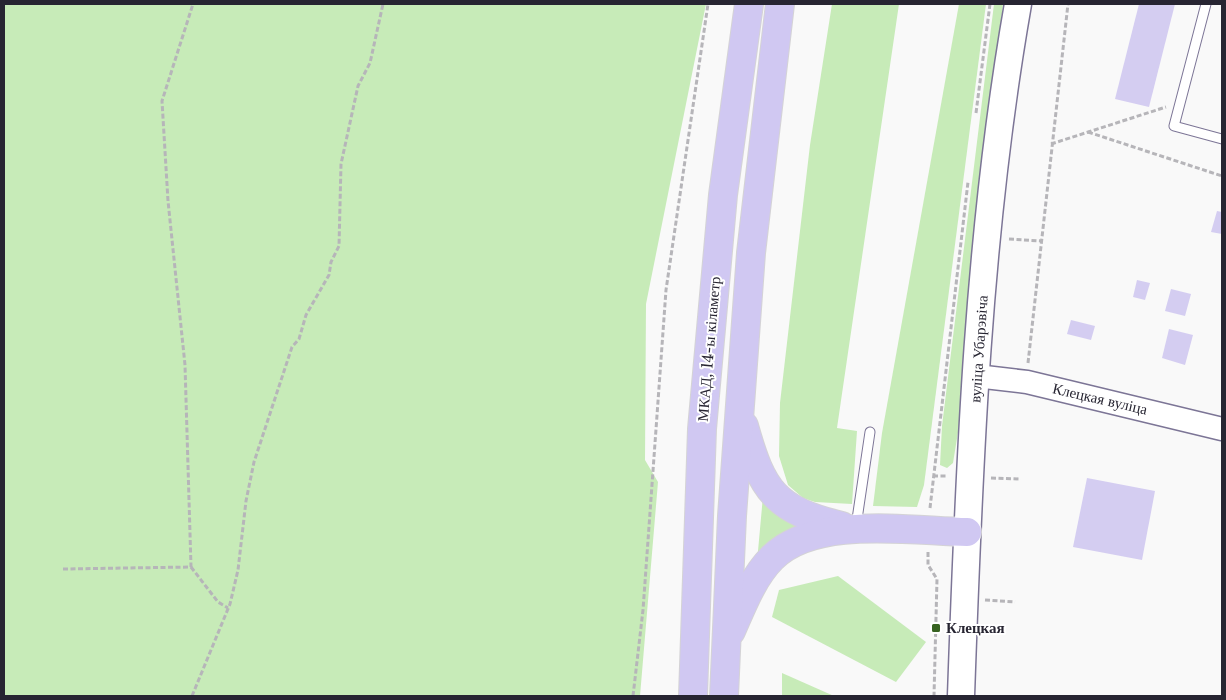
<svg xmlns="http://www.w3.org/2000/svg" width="1226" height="700" font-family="'Libre Baskerville',serif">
<rect width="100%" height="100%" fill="#f9f9f9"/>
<g fill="#c7ebb8">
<polygon points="4,4 706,4 646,304 645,460 658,482 640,696 4,696"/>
<polygon points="832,4 899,4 837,428 857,431 852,504 815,502 803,498 788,485 779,456 780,403 810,145"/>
<polygon points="959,4 986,4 924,485 917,507 873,506 882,433"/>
<polygon points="994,4 1003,4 968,320 959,426 953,463 947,468 940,465 942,426"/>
<polygon points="763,496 808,527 757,562"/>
<polygon points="838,576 926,642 896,682 772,617 779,590"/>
<polygon points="782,673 834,696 782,696"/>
</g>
<g fill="#d4cdf1">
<polygon points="1139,4 1175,4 1149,107 1115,99"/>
<polygon points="1217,211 1222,212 1222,234 1211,232"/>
<polygon points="1137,280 1150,283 1145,300 1133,297"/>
<polygon points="1171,289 1191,294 1185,316 1165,311"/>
<polygon points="1071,320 1095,326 1091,340 1067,334"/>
<polygon points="1169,329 1193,335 1185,365 1162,358"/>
<polygon points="1087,478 1155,491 1142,560 1073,547"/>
</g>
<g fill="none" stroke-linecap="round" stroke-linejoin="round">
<defs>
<g id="service">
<polyline points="1206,4 1174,126 1222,139"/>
<polyline points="856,526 870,432"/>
</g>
<polyline id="tertiary" points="976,376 1027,382 1222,429"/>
<path id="secondary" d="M961,696C969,466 978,231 1018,4"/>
<g id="trunk">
<path d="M744,426C762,491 775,510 842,526"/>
<path d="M731,631C742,606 753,577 772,558C814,515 911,531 967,532"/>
<polyline points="693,696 702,429 723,195 749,4"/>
<polyline points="724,696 732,516 751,253 780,4"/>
</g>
</defs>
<use href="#service" stroke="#7c7596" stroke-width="11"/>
<use href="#tertiary" stroke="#7c7596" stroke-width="25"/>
<use href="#secondary" stroke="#7c7596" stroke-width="29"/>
<use href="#trunk" stroke="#d4d3d6" stroke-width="30"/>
<g stroke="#b6b5b9" stroke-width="3" stroke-dasharray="5 2.5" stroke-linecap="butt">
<polyline points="976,113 990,4"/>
<polyline points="1088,132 1222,176"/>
<polyline points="1051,144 1166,107"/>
<polyline points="1009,239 1041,241"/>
<polyline points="1028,363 1068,4"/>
<polyline points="933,476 948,476"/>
<polyline points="991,478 1021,479"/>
<polyline points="930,508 968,182"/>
<polyline points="928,552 928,565 937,579 934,696"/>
<polyline points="191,567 218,602 228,608"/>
<polyline points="63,569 191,567 185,365 168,201 162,101 193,4"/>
<polyline points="985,600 1015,602"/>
<polyline points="192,696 230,604 238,570 246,501 254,462 292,347 299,339 306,315 329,275 331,262 339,246 341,164 358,86 370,63 383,4"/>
<polyline points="633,696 643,610 666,290 708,4"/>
</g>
<use href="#service" stroke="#fff" stroke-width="9"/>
<use href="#tertiary" stroke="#fff" stroke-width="22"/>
<use href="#secondary" stroke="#fff" stroke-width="26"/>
<use href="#trunk" stroke="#d0c8f2" stroke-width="28"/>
</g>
<rect fill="#376321" stroke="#fff" stroke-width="2" x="931" y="623" width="10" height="10" rx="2.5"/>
<g text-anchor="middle" stroke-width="4" stroke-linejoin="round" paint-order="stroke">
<g font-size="15" fill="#272532" stroke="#fff">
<text transform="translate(709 349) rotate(-85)" y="5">МКАД, 14-ы кіламетр</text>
<text transform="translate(979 349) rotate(-86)" y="5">вуліца Убарэвіча</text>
<text transform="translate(1100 399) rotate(13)" y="5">Клецкая вуліца</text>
</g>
<g font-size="15" font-weight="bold" fill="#272532" stroke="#fff" text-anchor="start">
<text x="946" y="633">Клецкая</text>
</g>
</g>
<rect width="1226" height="700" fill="none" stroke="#272532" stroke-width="10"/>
</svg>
